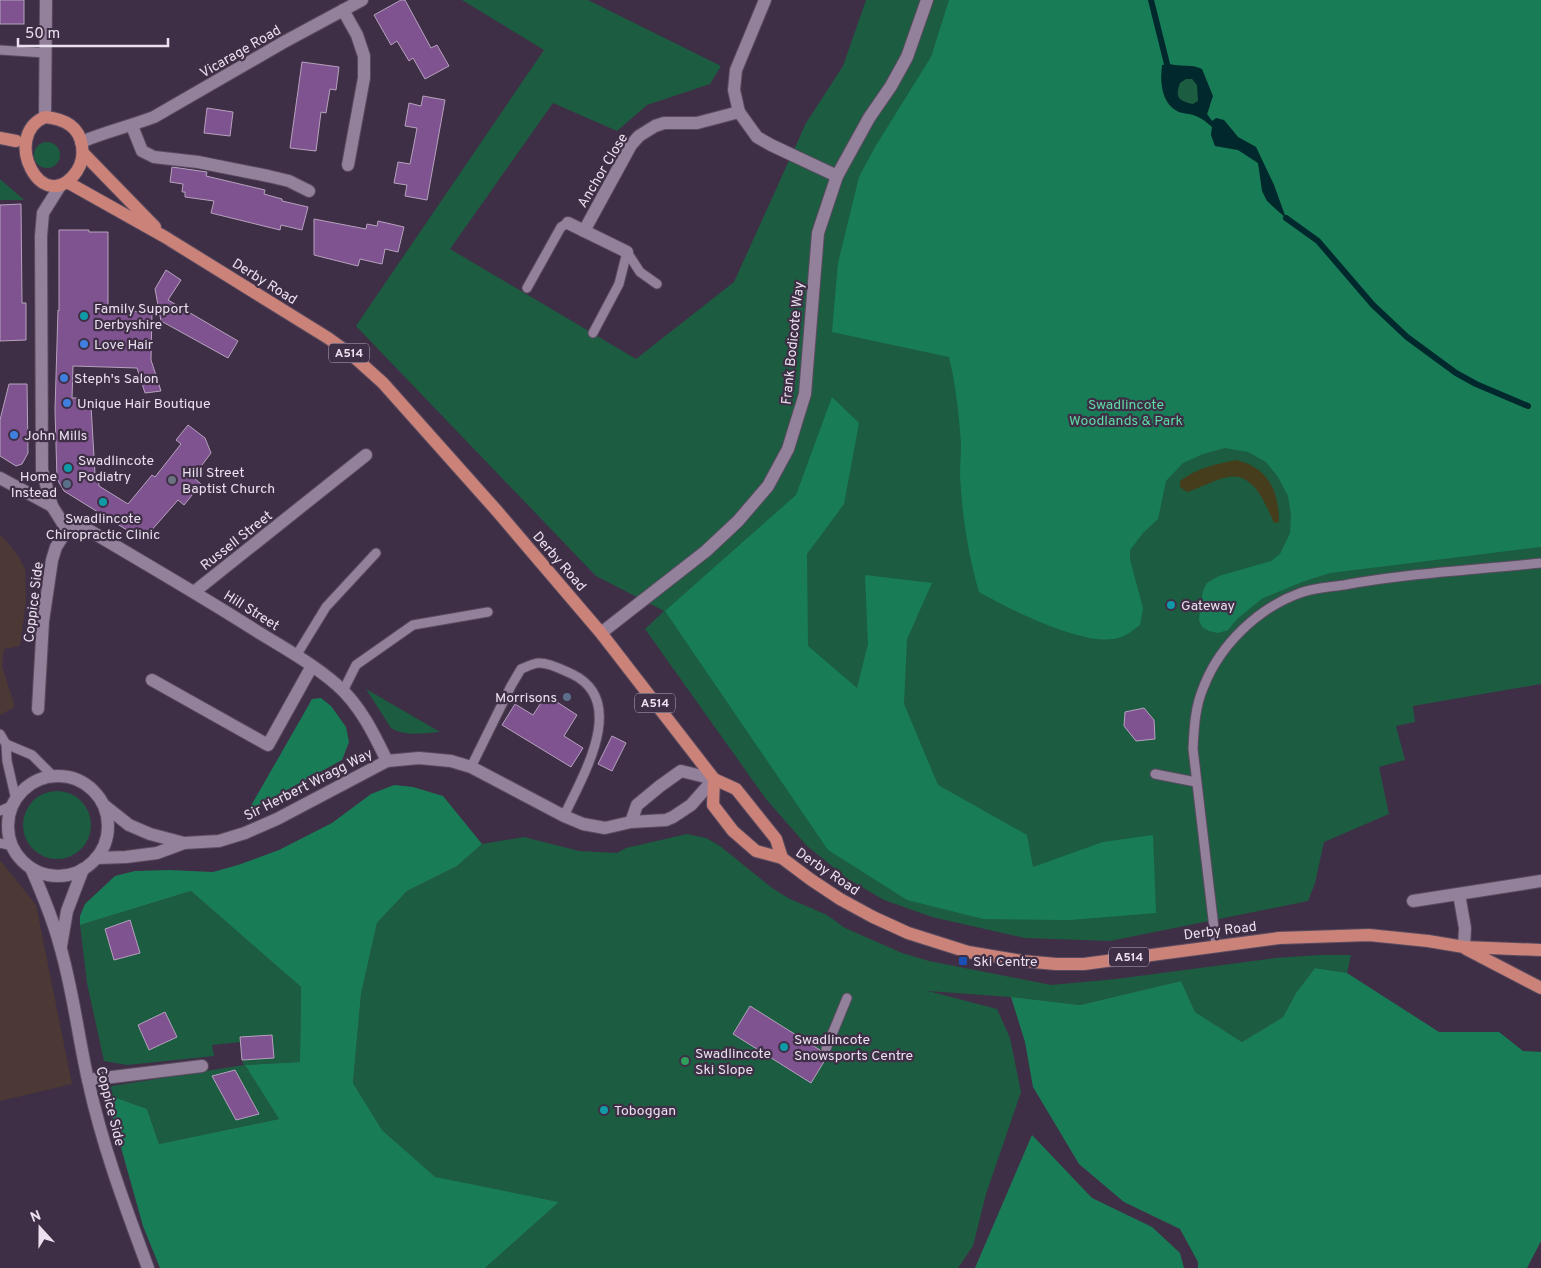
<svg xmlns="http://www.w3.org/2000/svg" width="1541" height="1268" font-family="Overpass,sans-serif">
<rect width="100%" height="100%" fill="#3f2f46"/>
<g fill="#4c3834">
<polygon points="0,535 8,543 19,557 25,569 26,601 20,646 4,649 2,666 15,707 0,715"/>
<polygon points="0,860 36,905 72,1084 0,1101"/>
</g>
<g fill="#1c5c41">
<polygon points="462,0 588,0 721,66 710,84 647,105 617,131 553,103 450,249 636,359 734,282 806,123 843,66 866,0 1541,0 1541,684 1413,706 1415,722 1396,726 1405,760 1379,767 1389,814 1324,842 1315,883 1308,901 1110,941 1025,938 932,917 884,900 848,879 807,846 766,799 645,629 664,611 596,576 356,326 544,50"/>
<circle cx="47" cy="155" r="13"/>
<polygon points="0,179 24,200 0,200"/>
<path d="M366,689L440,732C425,733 405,737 391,728Z"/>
<circle cx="57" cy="825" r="34"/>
<polygon points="687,834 706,838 720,846 772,888 790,899 827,915 845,928 902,953 929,961 1051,985 1116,979 1275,958 1319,955 1351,955 1347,973 1315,968 1296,993 1283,1017 1242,1042 1195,1012 1181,981 1080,1005 1011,997 928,991 997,1009 1010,1038 1021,1092 986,1194 973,1246 958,1268 485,1268 559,1202 435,1178 382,1130 353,1083 361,994 377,923 407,891 457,866 482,844 524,837 579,851 617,853 626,848"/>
<polygon points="191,891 301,987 300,1062 245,1065 279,1119 159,1144 147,1109 106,1094 112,1086 244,1065 242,1060 273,1058 272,1035 241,1037 241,1042 212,1045 214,1056 127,1065 104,1061 87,983 80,925"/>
</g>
<g fill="#187d56" fill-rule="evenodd">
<path d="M949,0H1541V547L1330,573L1302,582L1263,598L1238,618L1228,630L1218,633L1209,631L1202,627L1199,620L1200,608L1203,591L1207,583L1219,576L1271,561L1280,554L1290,533L1291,515L1288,496L1278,477L1266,462L1248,452L1225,448L1203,454L1183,463L1166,481L1158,519L1143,533L1130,550V560L1143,608L1140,625C1132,631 1124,638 1113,639C1079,644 1009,609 979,592C968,554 962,515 960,475C960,465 961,455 961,444C959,415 956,386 949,357L832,332L838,263L859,177L875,147L931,57ZM1169,64L1178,66H1195L1210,107L1207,114L1212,121L1224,120L1238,137L1256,147L1274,185L1285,217C1259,197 1264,192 1258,163L1238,150L1215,146L1211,135L1212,127C1208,124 1204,119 1200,117C1194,114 1186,114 1180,112C1164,108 1162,89 1161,76Z"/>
<polygon points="832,397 859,423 844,504 807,554 808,646 857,688 868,644 865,575 932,583 907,639 904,704 938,785 1027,835 1033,867 1103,842 1153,835 1156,913 1070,920 983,919 907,900 828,850 665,611 796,495"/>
<polygon points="321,698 331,706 346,727 349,742 342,760 248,811 307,708 312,699"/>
<polygon points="394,785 413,787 443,796 482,844 457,866 407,891 377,923 361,994 353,1083 382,1130 435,1177 559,1202 485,1268 160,1268 143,1226 106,1094 147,1109 159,1144 279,1119 245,1065 300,1062 301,987 191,891 80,925 80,916 85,904 115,876 135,871 169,870 213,872 238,865 279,850 332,823 371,794"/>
<polygon points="1315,968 1347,973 1439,1032 1499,1032 1523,1051 1541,1052 1541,1241 1527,1268 1198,1268 1198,1262 1180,1229 1124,1202 1079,1164 1033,1087 1025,1042 1011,997 1080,1005 1181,981 1195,1012 1242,1042 1283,1017 1296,993"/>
<polygon points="1032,1135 1092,1198 1152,1227 1180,1253 1184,1268 975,1268"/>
</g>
<path fill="#463d1d" d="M1236,460C1268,467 1279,491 1279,522L1274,523C1266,505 1254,472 1228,477C1214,480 1200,488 1187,492L1180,487V481C1197,468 1216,464 1236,460Z"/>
<path fill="#01292d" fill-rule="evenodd" d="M1169,64C1180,67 1192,64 1202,69L1213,96L1207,114L1212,121L1216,118L1224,120L1238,137L1256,147L1274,185L1286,218L1267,201L1262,191L1258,163L1238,150L1215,146L1211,135L1212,127C1204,120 1199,116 1189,114C1185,113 1180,113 1177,111C1161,102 1160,81 1162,65ZM1186,79H1192L1197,85L1198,101L1193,104C1178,101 1175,97 1180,83Z"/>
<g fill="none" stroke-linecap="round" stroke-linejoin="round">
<g stroke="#01292d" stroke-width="6">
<polyline points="1151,0 1167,64"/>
<polyline points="1286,218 1318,241 1373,305 1407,337 1456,373 1476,384 1528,406"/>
</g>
</g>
<g fill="#7f5290" stroke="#b6a2be">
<rect x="0" y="0" width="24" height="24"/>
<polygon points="401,0 405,0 431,48 437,45 449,66 425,79 413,58 409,61 397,41 391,45 374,15"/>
<polygon points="302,62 339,67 336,90 330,89 326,113 321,112 316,151 290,148"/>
<polygon points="423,96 445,100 427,200 405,196 407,185 394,183 398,162 410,164 414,144 417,128 405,126 409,103 421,106"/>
<polygon points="207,108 233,112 230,136 204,133"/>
<polygon points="172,167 207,172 206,176 265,190 264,194 282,199 282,201 308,207 302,230 281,225 280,230 211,213 214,201 185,197 185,192 182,192 183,184 170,182"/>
<polygon points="21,204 22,303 26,303 26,340 0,341 0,205"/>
<polygon points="314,219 366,229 367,224 377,226 378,221 404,227 398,252 385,249 382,264 360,259 358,266 314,255"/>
<polygon points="59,230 89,230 89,232 108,232 108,311 152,312 151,360 161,391 145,393 137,368 73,366 72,398 78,398 78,407 91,406 95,474 98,474 99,486 128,504 152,475 155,477 181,444 176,440 188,425 205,438 211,453 193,477 201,484 184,505 178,500 143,540 64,491 57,479 55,410 58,310 59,311"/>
<polygon points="166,270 181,280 168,300 238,341 228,358 161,321 155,289"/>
<polygon points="9,384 27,384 28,453 22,464 16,466 0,456 0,420"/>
<polygon points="546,695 577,715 564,736 583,748 571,767 502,725 515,704 533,715"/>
<polygon points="1144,708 1154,720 1155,739 1136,741 1124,726 1125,712"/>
<polygon points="612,736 626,743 612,771 598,764"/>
<polygon points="130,920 140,953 114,960 105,929"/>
<polygon points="750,1006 820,1050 823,1055 828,1055 811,1083 733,1034"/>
<polygon points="165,1012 177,1037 149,1050 138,1025"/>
<polygon points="272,1035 274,1058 242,1060 240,1037"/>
<polygon points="235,1070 259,1114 236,1120 212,1076"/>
</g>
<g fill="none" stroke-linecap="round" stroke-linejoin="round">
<defs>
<g id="service">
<polyline points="0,50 45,53"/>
<polyline points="627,252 640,272 657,284"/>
<polyline points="527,288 561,227 568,223"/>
<polyline points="593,333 619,284 627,252"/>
<polyline points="296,656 326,607 376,553"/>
<polyline points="343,691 356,665 413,625 488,612"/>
<polyline points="0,734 6,744 7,761 16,800"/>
<polyline points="6,744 32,755 53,776"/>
<path d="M471,767L511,686L521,669C526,667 534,663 539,663C550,663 563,670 572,674C629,701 582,777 564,816"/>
<polyline points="1155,774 1196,782"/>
<polyline points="0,811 13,805"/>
<polyline points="0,843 12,846"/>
<path d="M1216,945L1193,749C1194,728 1195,706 1204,686C1220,645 1258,608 1300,593C1313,588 1330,587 1344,585C1409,573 1476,570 1541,563"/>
<polyline points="826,1049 847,998"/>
</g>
<polyline id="pedestrian" points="0,478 52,506"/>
<g id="minor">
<polyline points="343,10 357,35 364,56 364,78 348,165"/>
<polyline points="739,112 734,90 736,70 765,0"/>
<polyline points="132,126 142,151 154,157 198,162 268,176 289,181 309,191"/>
<path d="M81,142C105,132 130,126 154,117L284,42L362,0"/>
<polyline points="568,223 627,252"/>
<polyline points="584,231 631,145 639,136 655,126 664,123 697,123 739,112 757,137 771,145 837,176"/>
<path d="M67,530L87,529C144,563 202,596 258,632C284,648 313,664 337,685C360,705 374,734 387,761"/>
<polyline points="194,592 366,455"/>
<polyline points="152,680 268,745 312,666"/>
<polyline points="38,709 43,621 52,560 56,547 67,530 52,506 42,470 41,236 43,213 60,186"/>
<polyline points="1459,894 1465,928 1464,947"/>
<polyline points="1413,901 1541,881"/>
<polyline points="88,1080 202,1066"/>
</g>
<g id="tertiary">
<polyline points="601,633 706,551 738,521 768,486 788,449 805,394 818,233 837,176 869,118 891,86 907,57 927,0"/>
<circle cx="58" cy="826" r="50"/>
<polyline points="105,806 129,825 150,834 184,843"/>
<polyline points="96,858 126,857 157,853 184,843 219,841 245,833 277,819 387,761 419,758 451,761 471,767 564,816 583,824 605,828 631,822 666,820 673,817 691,805 714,779 681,771 660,786 637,805 631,822"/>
<path d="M31,868C42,893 53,919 60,946C73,990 78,1036 88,1080C102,1145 125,1206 148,1268"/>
<polyline points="61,946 67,911 83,869"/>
</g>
<polyline id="secondary" points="45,117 46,0"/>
<g id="primary">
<path d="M45,117C54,118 63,120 70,125C84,135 86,157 77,171C43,220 0,136 45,117Z"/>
<polyline points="0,138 16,141"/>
<polyline points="83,153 155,227"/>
<polyline points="67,182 165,237 328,338 353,356 383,383 497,511 601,633 714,779 736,789 776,839 782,858 810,879 840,899 873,917 908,933 968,952 1022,961 1056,964 1084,964 1279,938 1369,935 1428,941 1464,947 1541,950"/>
<polyline points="714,779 713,805 733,831 756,851 782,858"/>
<polyline points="1466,949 1541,988"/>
</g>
</defs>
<use href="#service" stroke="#594b5f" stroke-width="11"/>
<use href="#pedestrian" stroke="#594b5f" stroke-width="14"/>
<use href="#minor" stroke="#594b5f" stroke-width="14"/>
<use href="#tertiary" stroke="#594b5f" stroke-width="14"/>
<use href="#secondary" stroke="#594b5f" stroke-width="14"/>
<use href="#primary" stroke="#594b5f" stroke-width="14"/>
<use href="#service" stroke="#93809b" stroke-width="9"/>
<use href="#pedestrian" stroke="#93809b" stroke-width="12"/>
<use href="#minor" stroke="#93809b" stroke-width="12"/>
<use href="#tertiary" stroke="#93809b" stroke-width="12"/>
<use href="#secondary" stroke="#93809b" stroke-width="12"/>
<use href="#primary" stroke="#cb8278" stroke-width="12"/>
</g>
<g fill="#0f9aa8" stroke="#3f2f46" stroke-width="2">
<circle cx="84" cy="316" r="5"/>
<circle cx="68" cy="468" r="5"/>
<circle cx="103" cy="502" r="5"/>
<circle cx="1171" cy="605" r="5"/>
<circle cx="784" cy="1047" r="5"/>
<circle cx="604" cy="1110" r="5"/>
</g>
<g fill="#3f7fe0" stroke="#3f2f46" stroke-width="2">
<circle cx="84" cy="344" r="5"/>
<circle cx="64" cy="378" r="5"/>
<circle cx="67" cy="403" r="5"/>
<circle cx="14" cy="435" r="5"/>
</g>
<circle fill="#6b7280" stroke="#3f2f46" stroke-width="2" cx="172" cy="480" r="5"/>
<g fill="#5c6f8a" stroke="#3f2f46" stroke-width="2">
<circle cx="67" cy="484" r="5"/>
<circle cx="567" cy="697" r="5"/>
</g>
<rect fill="#1a4fb4" stroke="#3f2f46" stroke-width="2" x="958" y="956" width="10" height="10" rx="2.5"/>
<circle fill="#2e9e5b" stroke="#3f2f46" stroke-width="2" cx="685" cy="1061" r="5"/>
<g text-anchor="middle" stroke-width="4.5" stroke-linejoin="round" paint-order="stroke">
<g fill="#3f2f46" stroke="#b7abbc" stroke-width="1">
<rect x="329" y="343.5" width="40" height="19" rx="4"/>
<rect x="635" y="693.5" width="40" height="19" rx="4"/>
<rect x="1109" y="947.5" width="40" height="19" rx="4"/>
</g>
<g font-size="12" font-weight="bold" fill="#eae0ef">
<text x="349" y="357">A514</text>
<text x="655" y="707">A514</text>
<text x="1129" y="961">A514</text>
</g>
<g font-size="14" fill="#eae0ef" stroke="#3f2f46">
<text transform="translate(240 51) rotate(-30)" y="5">Vicarage Road</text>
<text transform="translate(602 170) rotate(-59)" y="5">Anchor Close</text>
<text transform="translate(265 281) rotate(32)" y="5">Derby Road</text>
<text transform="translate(792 343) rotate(-84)" y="5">Frank Bodicote Way</text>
<text transform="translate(236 540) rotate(-38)" y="5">Russell Street</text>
<text transform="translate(560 561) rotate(49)" y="5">Derby Road</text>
<text transform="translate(33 602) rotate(-83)" y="5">Coppice Side</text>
<text transform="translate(252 610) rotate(32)" y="5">Hill Street</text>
<text transform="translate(308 784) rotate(-27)" y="5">Sir Herbert Wragg Way</text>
<text transform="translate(828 871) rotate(34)" y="5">Derby Road</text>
<text transform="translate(1220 930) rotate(-7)" y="5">Derby Road</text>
<text transform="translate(111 1106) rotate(76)" y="5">Coppice Side</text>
</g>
<g font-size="14" fill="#eae0ef" stroke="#3f2f46" text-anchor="start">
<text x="94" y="313">Family Support<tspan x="94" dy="16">Derbyshire</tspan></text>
<text x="94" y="349">Love Hair</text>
<text x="74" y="383">Steph's Salon</text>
<text x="77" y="408">Unique Hair Boutique</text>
<text x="24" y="440">John Mills</text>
<text x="78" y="465">Swadlincote<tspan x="78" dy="16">Podiatry</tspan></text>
<text x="182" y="477">Hill Street<tspan x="182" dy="16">Baptist Church</tspan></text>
<text x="57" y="481" text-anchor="end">Home<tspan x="57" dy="16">Instead</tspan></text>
<text x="103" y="523" text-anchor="middle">Swadlincote<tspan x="103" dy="16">Chiropractic Clinic</tspan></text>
<text x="1181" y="610">Gateway</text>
<text x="557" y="702" text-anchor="end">Morrisons</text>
<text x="973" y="966">Ski Centre</text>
<text x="794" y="1044">Swadlincote<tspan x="794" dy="16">Snowsports Centre</tspan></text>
<text x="695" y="1058">Swadlincote<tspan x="695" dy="16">Ski Slope</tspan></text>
<text x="614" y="1115">Toboggan</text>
</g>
<g font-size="14" fill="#5edba5" stroke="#3f2f46">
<text x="1126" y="409">Swadlincote<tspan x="1126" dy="16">Woodlands &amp; Park</tspan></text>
</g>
</g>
<g transform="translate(40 1228) rotate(339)" stroke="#3f2f46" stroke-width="4" paint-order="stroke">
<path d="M0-4L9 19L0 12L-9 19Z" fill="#eae0ef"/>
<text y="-8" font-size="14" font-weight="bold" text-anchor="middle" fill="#eae0ef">N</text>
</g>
<path d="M18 38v8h150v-8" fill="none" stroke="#eae0ef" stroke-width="2.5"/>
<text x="25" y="38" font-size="15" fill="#eae0ef" stroke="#3f2f46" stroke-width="4" paint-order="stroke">50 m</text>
</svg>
